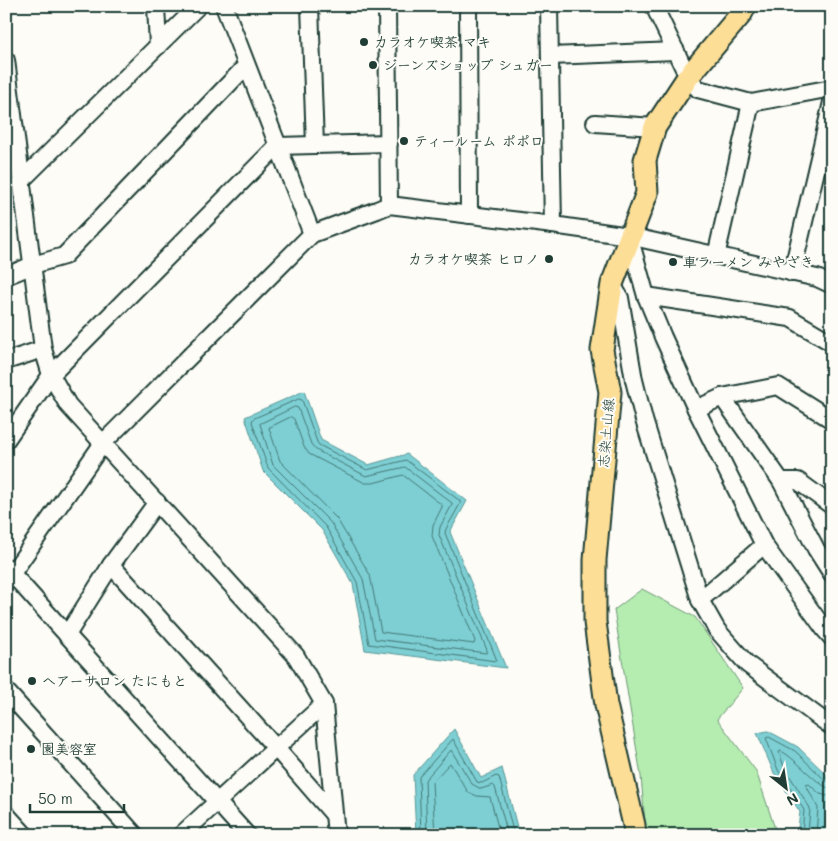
<svg xmlns="http://www.w3.org/2000/svg" width="838" height="841" font-family="Mali,'Klee One',sans-serif">
<rect width="100%" height="100%" fill="#fdfcf7"/>
<filter id="ink" filterUnits="userSpaceOnUse"><feTurbulence type="fractalNoise" baseFrequency=".02" numOctaves="2"/><feDisplacementMap in="SourceGraphic" scale="10" xChannelSelector="R" yChannelSelector="G"/><feConvolveMatrix kernelMatrix="1 2 1 2 8 2 1 2 1" color-interpolation-filters="sRGB"/></filter>
<g filter="url(#ink)">
<polygon fill="#b5edb1" stroke="#6a9572" points="642,589 695,617 743,688 717,719 756,771 777,835 646,835 641,776 614,610"/>
<g fill="#7dcfd4" stroke="#579594">
<polygon points="304,391 321,440 368,465 407,454 467,501 450,532 506,668 365,650 353,584 322,530 263,471 245,417"/>
<polygon points="454,729 481,778 502,768 519,835 416,835 413,775"/>
<polygon points="768,731 798,747 831,779 832,835 797,835 800,812 774,773 757,733"/>
</g>
<g fill="none" stroke-linecap="round" stroke-linejoin="round">
<g stroke="#457774" stroke-width="1">
<polygon points="299,399 302,400 317,442 319,445 367,470 406,460 460,501 460,504 446,529 445,533 496,658 496,661 369,644 357,582 326,527 268,468 252,422 253,419"/>
<polygon points="295,407 298,408 311,444 316,450 366,476 405,467 452,503 452,505 440,527 439,535 487,650 486,653 375,639 363,579 331,523 273,465 260,424"/>
<polygon points="291,417 294,419 304,447 309,454 365,483 373,483 403,475 442,505 442,507 433,525 432,536 475,641 474,644 381,632 370,575 337,519 280,461 269,428"/>
<polyline points="421,835 419,777 453,739 477,782 482,783 496,776 499,777 514,835"/>
<polyline points="427,835 425,780 451,750 472,784 481,789 493,785 495,787 508,835"/>
<polyline points="435,835 432,782 450,763 468,792 477,796 490,797 500,835"/>
<polyline points="802,835 804,810 778,770 766,738 769,737 795,751 826,781 832,783"/>
<path d="M808,835L810,808L784,767L779,752L781,751C797,759 819,788 832,789"/>
<polyline points="816,835 818,808 806,785 809,784 820,794 832,797"/>
</g>
<defs>
<g id="minor">
<polyline points="156,6 158,46"/>
<polyline points="224,6 312,234"/>
<polyline points="310,6 315,145"/>
<polyline points="387,6 389,205"/>
<polyline points="468,6 469,215"/>
<polyline points="549,6 553,225"/>
<polyline points="654,6 688,77 698,89 751,103 832,88"/>
<polyline points="550,56 676,51"/>
<polyline points="6,60 43,349"/>
<polyline points="595,123 655,127"/>
<polyline points="22,180 198,6"/>
<polyline points="629,236 646,296 663,337 696,409 764,545 825,630 832,638"/>
<polyline points="716,256 751,103"/>
<polyline points="792,273 832,102"/>
<polyline points="6,276 33,265 64,256 246,66"/>
<polyline points="612,284 620,298 634,380 644,420 700,600 717,630 747,664 832,727"/>
<polyline points="646,296 790,318 832,343"/>
<polyline points="6,361 43,349 51,375 68,405 296,656 324,704 336,835"/>
<polyline points="722,397 781,481 816,549 832,574"/>
<polyline points="696,409 722,397 778,386 832,420"/>
<polyline points="6,440 51,375 277,146 389,143"/>
<polyline points="781,481 798,481 832,506"/>
<polyline points="111,565 276,748 334,815"/>
<polyline points="6,567 247,835"/>
<polyline points="6,582 103,443 312,234 377,210 389,205 553,225 629,236 817,278 832,285"/>
<polyline points="700,600 764,545"/>
<polyline points="67,635 111,565 157,502"/>
<polyline points="6,691 135,835"/>
<polyline points="6,814 25,835"/>
<polyline points="181,835 324,704"/>
</g>
<polyline id="major" points="635,835 634,825 606,705 595,622 595,560 610,392 602,350 612,284 647,193 645,160 655,127 688,77 741,14 745,6"/>
</defs>
<use href="#minor" stroke="#1f3d34" stroke-width="20"/>
<use href="#major" stroke="#1f3d34" stroke-width="25"/>
<use href="#minor" stroke="#fdfcf7" stroke-width="16"/>
<use href="#major" stroke="#fdde96" stroke-width="21"/>
</g>
</g>
<g fill="#1f3d34" stroke="#fdfcf7" stroke-width="2">
<circle cx="364" cy="42" r="5"/>
<circle cx="373" cy="65" r="5"/>
<circle cx="404" cy="141" r="5"/>
<circle cx="549" cy="259" r="5"/>
<circle cx="673" cy="262" r="5"/>
<circle cx="32" cy="681" r="5"/>
<circle cx="31" cy="749" r="5"/>
</g>
<g text-anchor="middle" stroke-width="4" stroke-linejoin="round" paint-order="stroke">
<g font-size="14" font-weight="bold" fill="#1f3d34" stroke="#fdfcf7" text-anchor="start">
<text x="374" y="47">カラオケ喫茶 マキ</text>
<text x="383" y="70">ジーンズショップ シュガー</text>
<text x="414" y="146">ティールーム ポポロ</text>
<text x="539" y="264" text-anchor="end">カラオケ喫茶 ヒロノ</text>
<text x="683" y="267">車ラーメン みやざき</text>
<text x="42" y="686">ヘアーサロン たにもと</text>
<text x="41" y="754">園美容室</text>
</g>
<g font-size="14" fill="#1f3d34" stroke="#fdfcf7">
<text transform="translate(606 433) rotate(-85)" y="5">志染土山線</text>
</g>
</g>
<rect width="838" height="841" fill="none" stroke="#fdfcf7" stroke-width="25"/>
<rect x="12" y="12" width="813" height="816" fill="none" stroke="#1f3d34" stroke-width="2" filter="url(#ink)"/>
<g transform="translate(786 788) rotate(150)" stroke="#fdfcf7" stroke-width="4" paint-order="stroke">
<path d="M0-4L9 19L0 12L-9 19Z" fill="#1f3d34"/>
<text y="-8" font-size="14" font-weight="bold" text-anchor="middle" fill="#1f3d34">N</text>
</g>
<path d="M30 804v8h94v-8" fill="none" stroke="#1f3d34" stroke-width="2.5"/>
<text x="38" y="804" font-size="15" fill="#1f3d34" stroke="#fdfcf7" stroke-width="4" paint-order="stroke">50 m</text>
</svg>
